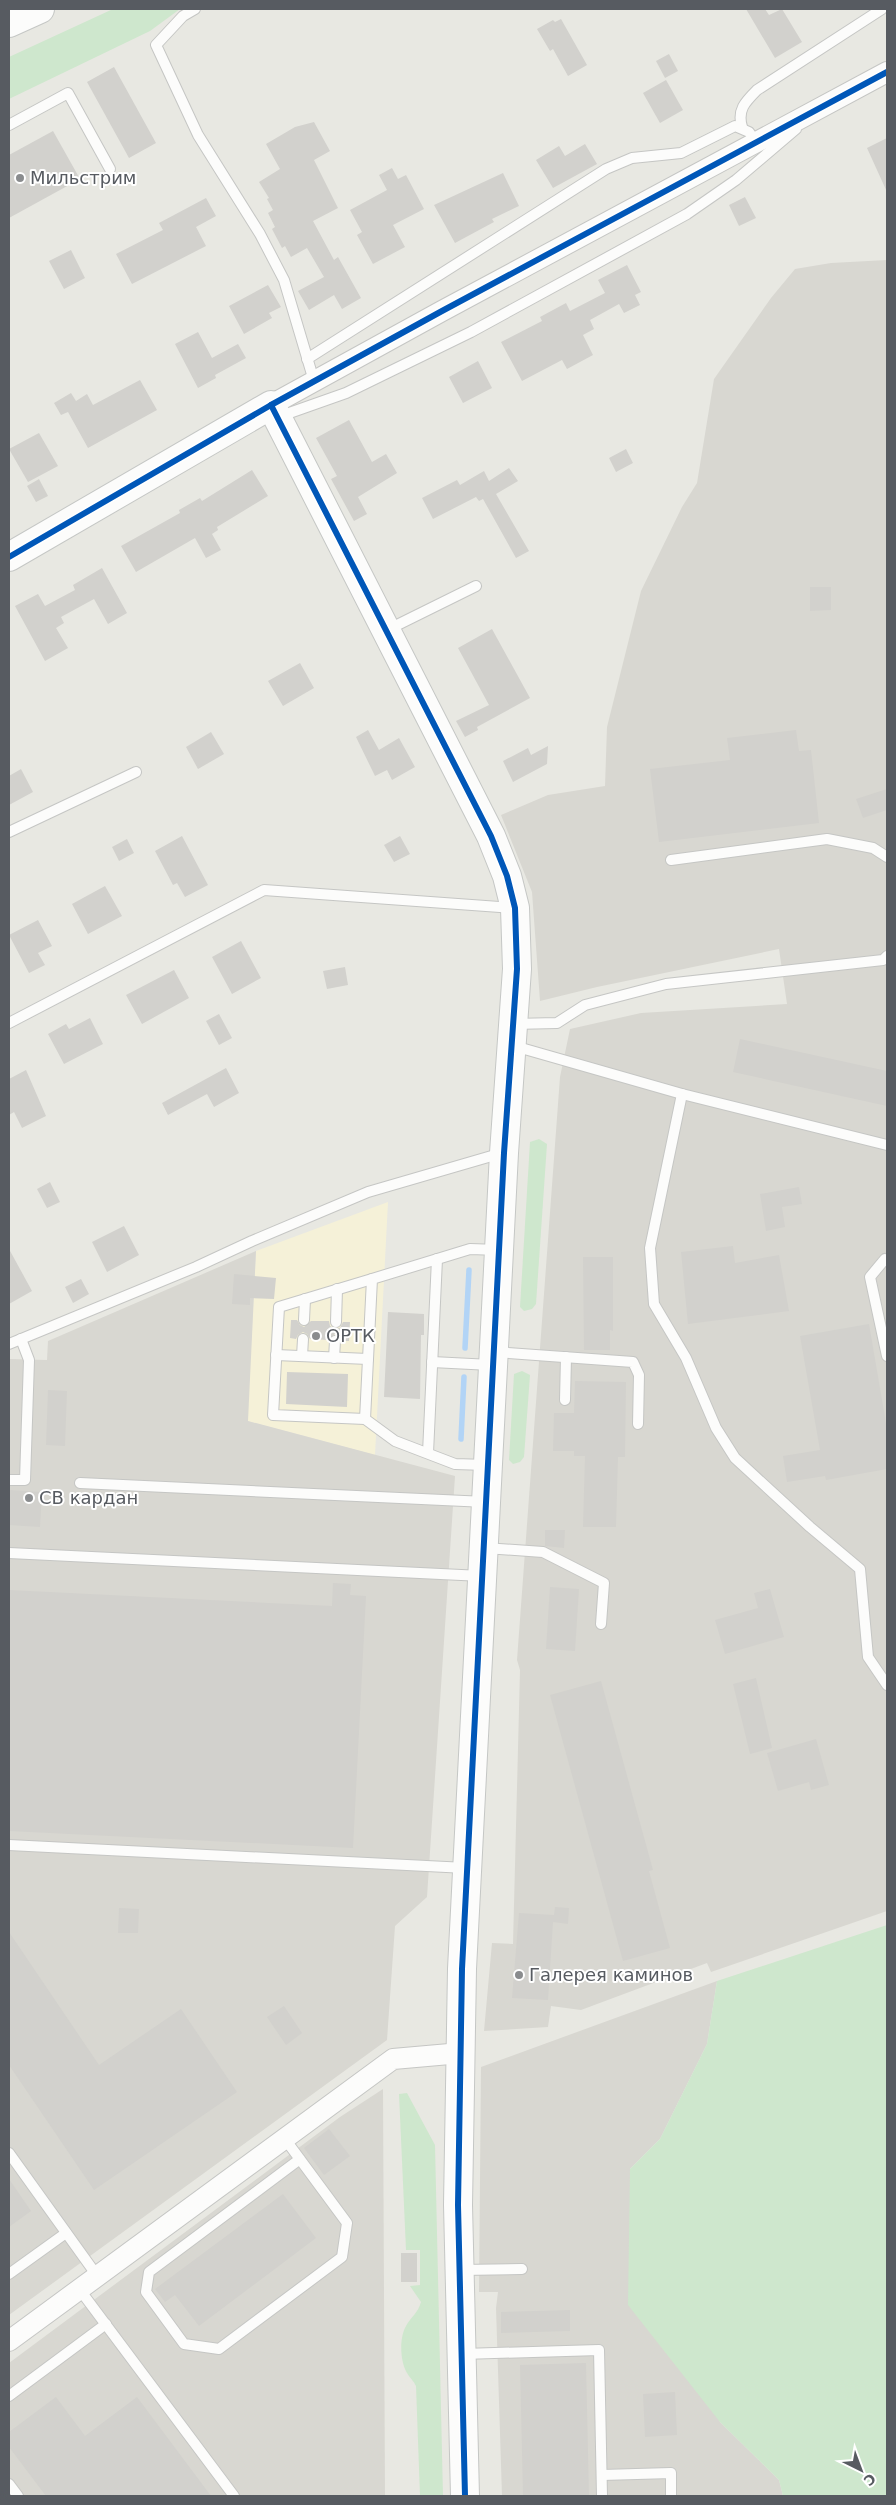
<svg xmlns="http://www.w3.org/2000/svg" width="896" height="2505" font-family="'DejaVu Sans',sans-serif">
<rect width="100%" height="100%" fill="#e8e8e2"/>
<polygon fill="#f5f1d8" points="388,1202 375,1455 247,1421 256,1251"/>
<g fill="#d8d7d1">
<polygon points="887,260 887,1911 711,1972 707,1963 581,2010 551,2006 548,2027 484,2031 492,1943 513,1944 520,1670 517,1660 560,1077 570,1029 641,1013 787,1004 779,949 597,987 540,1001 532,892 501,815 548,795 605,786 607,727 641,591 682,507 697,483 714,379 771,298 795,269 831,263"/>
<polygon points="256,1251 248,1421 455,1476 427,1897 395,1926 387,2040 9,2315 9,1359 47,1360 48,1341"/>
<polygon points="717,1981 707,2044 660,2139 630,2169 720,2422 779,2480 783,2496 502,2496 496,2308 498,2292 479,2292 481,2067"/>
<polygon points="383,2089 385,2496 9,2496 9,2363 340,2117"/>
</g>
<g fill="#cee7cd">
<polygon points="113,9 180,9 150,31 9,99 9,57"/>
<polygon points="539,1139 547,1144 536,1304 532,1309 524,1311 520,1307 530,1142"/>
<polygon points="522,1371 530,1375 524,1457 520,1462 513,1464 509,1460 514,1374"/>
<polygon points="887,1925 887,2496 783,2496 779,2480 720,2422 628,2305 630,2169 660,2139 707,2044 717,1981"/>
<path d="M407,2093L435,2145L443,2496H420L416,2386C414,2381 409,2377 407,2373C400,2361 399,2338 406,2326C411,2317 418,2313 421,2302L410,2286L420,2285V2250H406L399,2094Z"/>
</g>
<g fill="none" stroke-linecap="round" stroke-linejoin="round">
<g stroke="#b2d4f6" stroke-width="5.5">
<polyline points="465,1348 469,1270"/>
<polyline points="461,1439 464,1377"/>
</g>
</g>
<g fill="#d2d1cd">
<polygon points="746,9 765,9 769,15 782,9 802,42 775,58"/>
<polygon points="561,19 587,65 568,76 553,49 550,51 537,29 553,20 555,22"/>
<polygon points="669,54 678,71 665,78 656,61"/>
<polygon points="114,67 156,143 129,158 87,82"/>
<polygon points="666,80 683,110 660,123 643,93"/>
<polygon points="314,122 330,151 314,160 338,208 313,221 334,260 338,257 361,298 342,309 334,295 309,310 298,291 324,277 307,248 291,257 285,246 282,248 272,229 275,227 268,213 273,210 267,199 269,198 259,182 280,169 266,144 295,127"/>
<polygon points="53,131 80,179 9,218 9,155"/>
<polygon points="887,138 887,192 867,148"/>
<polygon points="585,144 597,164 553,188 536,160 559,146 565,156"/>
<polygon points="392,168 398,179 406,175 424,209 393,225 405,247 373,264 357,235 362,232 350,210 387,190 379,175"/>
<polygon points="503,173 519,206 492,219 494,222 455,243 434,205"/>
<polygon points="745,197 756,218 739,226 729,205"/>
<polygon points="206,198 216,216 196,227 206,246 132,284 116,254 163,230 159,223"/>
<polygon points="71,250 85,278 64,289 49,261"/>
<polygon points="627,265 641,292 635,295 640,305 624,313 619,304 590,320 594,329 583,335 593,355 567,369 562,360 522,381 501,342 542,321 540,317 566,303 570,311 605,293 598,280"/>
<polygon points="268,285 281,307 269,313 272,318 244,334 229,306"/>
<polygon points="198,332 212,358 238,344 246,358 215,375 216,378 198,388 175,344"/>
<polygon points="478,361 492,388 463,403 449,377"/>
<polygon points="140,380 157,410 88,448 68,412 61,415 54,403 71,393 76,401 87,394 93,405"/>
<polygon points="349,420 372,462 386,454 397,473 358,497 367,514 354,521 331,479 337,476 316,438"/>
<polygon points="39,433 58,466 28,482 9,449"/>
<polygon points="626,449 633,463 616,472 609,458"/>
<polygon points="509,468 518,481 496,494 529,551 516,558 483,499 479,501 476,497 433,519 422,498 457,480 460,485 484,471 489,481"/>
<polygon points="252,470 268,496 217,527 218,530 212,534 221,550 206,558 195,538 136,572 121,546 180,513 179,510 200,498 202,501"/>
<polygon points="39,479 48,496 36,502 27,486"/>
<polygon points="102,568 127,613 108,624 94,599 61,617 64,623 56,628 68,648 45,661 15,606 38,594 45,606 75,590 73,585"/>
<polygon points="810,587 831,587 831,610 810,611"/>
<polygon points="492,629 530,698 477,727 478,730 465,737 456,721 489,705 458,648"/>
<polygon points="300,663 314,688 283,706 268,681"/>
<polygon points="368,730 379,750 399,738 415,767 392,780 387,770 375,776 356,737"/>
<polygon points="796,730 799,751 811,750 819,823 659,842 650,769 730,760 727,738"/>
<polygon points="211,732 224,754 198,769 186,747"/>
<polygon points="548,746 547,764 513,782 503,761 528,748 531,755"/>
<polygon points="21,769 33,792 9,805 9,776"/>
<polygon points="887,789 887,810 863,818 856,799"/>
<polygon points="182,836 208,885 185,897 177,883 173,885 155,851"/>
<polygon points="400,836 410,854 394,862 384,845"/>
<polygon points="127,839 134,853 119,861 112,847"/>
<polygon points="105,886 122,916 88,934 72,904"/>
<polygon points="38,920 52,946 38,953 45,965 29,973 9,935"/>
<polygon points="241,941 261,978 232,994 212,957"/>
<polygon points="345,967 348,985 327,989 323,971"/>
<polygon points="174,970 189,998 142,1024 126,995"/>
<polygon points="219,1014 232,1038 219,1045 206,1021"/>
<polygon points="90,1018 103,1044 64,1064 48,1034 66,1024 69,1029"/>
<polygon points="740,1039 887,1071 887,1106 733,1072"/>
<polygon points="226,1068 239,1093 214,1107 207,1094 168,1115 162,1103"/>
<polygon points="26,1070 46,1116 22,1128 14,1112 9,1115 9,1079"/>
<polygon points="50,1182 60,1202 47,1208 37,1189"/>
<polygon points="799,1187 802,1204 782,1207 785,1227 766,1231 760,1194"/>
<polygon points="124,1226 139,1255 107,1272 92,1242"/>
<polygon points="733,1246 735,1263 779,1255 789,1311 688,1324 681,1252"/>
<polygon points="9,1249 32,1291 9,1304"/>
<polygon points="583,1257 613,1257 613,1331 610,1330 610,1350 584,1350"/>
<polygon points="234,1274 276,1278 274,1299 250,1298 250,1305 232,1304"/>
<polygon points="81,1279 89,1294 73,1303 65,1287"/>
<polygon points="388,1312 424,1314 424,1335 421,1335 420,1399 384,1397"/>
<polygon points="291,1320 297,1320 300,1325 304,1327 311,1321 329,1321 330,1326 335,1329 340,1328 343,1322 350,1322 349,1341 342,1341 339,1336 335,1334 328,1340 310,1339 307,1334 303,1332 298,1335 296,1339 290,1338"/>
<polygon points="869,1324 887,1429 887,1469 826,1480 825,1476 787,1482 783,1456 820,1450 800,1336"/>
<polygon points="287,1372 348,1374 347,1407 286,1404"/>
<polygon points="575,1381 626,1382 625,1457 618,1457 616,1527 583,1527 585,1456 574,1456 574,1451 553,1451 554,1413 574,1413"/>
<polygon points="48,1390 67,1391 65,1446 46,1445"/>
<polygon points="9,1490 42,1492 40,1527 9,1525"/>
<polygon points="545,1530 565,1530 564,1548 545,1546"/>
<polygon points="333,1583 351,1584 350,1595 366,1596 353,1848 9,1831 9,1590 332,1606"/>
<polygon points="550,1587 579,1589 575,1651 546,1649"/>
<polygon points="770,1589 784,1637 725,1654 715,1620 758,1608 754,1593"/>
<polygon points="756,1678 772,1748 750,1754 733,1684"/>
<polygon points="601,1681 653,1870 649,1871 670,1948 623,1961 550,1695"/>
<polygon points="816,1739 829,1785 811,1790 809,1782 778,1791 767,1753"/>
<polygon points="555,1907 569,1908 568,1924 553,1922 548,2000 512,1998 519,1913 554,1915"/>
<polygon points="119,1908 139,1909 138,1933 118,1933"/>
<polygon points="9,1932 99,2065 181,2009 237,2092 94,2190 9,2065"/>
<polygon points="284,2006 302,2033 286,2045 267,2017"/>
<polygon points="329,2129 350,2156 324,2175 304,2148"/>
<polygon points="9,2179 31,2211 9,2227"/>
<polygon points="283,2194 316,2238 199,2326 175,2295 165,2302 155,2289"/>
<rect x="401" y="2253" width="16" height="29"/>
<polygon points="570,2310 570,2331 501,2333 501,2312"/>
<polygon points="586,2363 589,2496 523,2496 520,2365"/>
<polygon points="675,2392 677,2435 645,2437 643,2394"/>
<polygon points="56,2397 85,2436 137,2397 211,2496 46,2496 9,2447 9,2432"/>
</g>
<g fill="none" stroke-linecap="round" stroke-linejoin="round">
<defs>
<g id="lane">
<polyline points="195,9 183,16 156,45 198,135 260,234 284,280 314,381"/>
<polyline points="9,125 68,93 110,169"/>
<path d="M742,127C737,110 745,102 757,90L882,9"/>
<polyline points="307,359 606,169 632,158 681,153 735,126 749,132 756,142"/>
<polyline points="278,417 346,393 471,332 687,214 736,180 796,129"/>
<polyline points="387,630 476,586"/>
<polyline points="9,832 136,772"/>
<polyline points="671,860 827,839 873,848 887,857"/>
<polyline points="9,1023 264,890 514,908"/>
<polyline points="513,1024 557,1023 585,1005 666,984 883,960 887,956"/>
<polyline points="514,1046 682,1094 887,1145"/>
<polyline points="682,1094 650,1248 654,1304 686,1358 716,1428 735,1458 810,1527 860,1569 868,1657 887,1685"/>
<polyline points="887,1260 885,1259 870,1277 887,1356"/>
<polyline points="304,1320 305,1299"/>
<polyline points="336,1322 337,1289"/>
<polyline points="9,1344 196,1267 252,1241 368,1192 502,1153"/>
<polyline points="495,1352 633,1362 639,1375 638,1424"/>
<polyline points="276,1355 368,1359"/>
<polyline points="302,1356 303,1339"/>
<polyline points="334,1358 335,1341"/>
<polyline points="432,1362 491,1365"/>
<polyline points="565,1400 566,1357"/>
<polyline points="365,1419 273,1415 279,1307 372,1279"/>
<polyline points="428,1453 437,1259"/>
<polyline points="486,1465 455,1464 395,1441 365,1419 372,1279 470,1249 499,1250"/>
<polyline points="9,1480 25,1480 29,1360 21,1339"/>
<polyline points="80,1483 486,1502"/>
<polyline points="485,1548 543,1552 604,1583 601,1624"/>
<polyline points="9,1553 482,1576"/>
<polyline points="9,1845 466,1868"/>
<polyline points="285,2139 347,2223 342,2257 219,2349 184,2344 146,2292 149,2272 300,2159"/>
<polyline points="9,2153 98,2277"/>
<polyline points="461,2270 522,2269"/>
<polyline points="9,2274 66,2233"/>
<polyline points="80,2290 234,2496"/>
<polyline points="463,2354 599,2350 602,2496"/>
<polyline points="9,2396 106,2324"/>
<polyline points="602,2475 671,2473 671,2496"/>
<polyline points="9,2484 18,2496"/>
</g>
<g id="street">
<polyline points="271,405 442,311 887,72"/>
<polyline points="9,2341 393,2059 461,2053"/>
</g>
<g id="secondary">
<polyline points="9,23 40,9"/>
<polyline points="9,557 271,405 491,836 507,876 515,908 517,969 504,1153 462,1969 458,2205 465,2496"/>
</g>
</defs>
<use href="#lane" stroke="#c5c6c4" stroke-width="12"/>
<use href="#street" stroke="#c5c6c4" stroke-width="22"/>
<use href="#secondary" stroke="#c5c7c5" stroke-width="30"/>
<use href="#lane" stroke="#fcfcfb" stroke-width="10"/>
<use href="#street" stroke="#fcfcfb" stroke-width="20"/>
<use href="#secondary" stroke="#fcfcfb" stroke-width="28"/>
<defs>
<g id="cycleway">
<polyline points="271,405 491,836 507,876 515,908 517,969 504,1153 462,1969 458,2205 465,2496"/>
<polyline points="9,557 271,405 442,311 887,72"/>
</g>
</defs>
<use href="#cycleway" stroke="#fff" stroke-width="9"/>
<use href="#cycleway" stroke="#0057b8" stroke-width="6"/>
</g>
<g fill="#8a8c8e" stroke="#fff" stroke-width="2">
<circle cx="20" cy="178" r="5"/>
<circle cx="316" cy="1336" r="5"/>
<circle cx="29" cy="1498" r="5"/>
<circle cx="519" cy="1975" r="5"/>
</g>
<g text-anchor="middle" stroke-width="4" stroke-linejoin="round" paint-order="stroke">
<g font-size="18" fill="#575b61" stroke="#fff" text-anchor="start">
<text x="30" y="184">Мильстрим</text>
<text x="326" y="1342">ОРТК</text>
<text x="39" y="1504">СВ кардан</text>
<text x="529" y="1981">Галерея каминов</text>
</g>
</g>
<rect width="896" height="2505" fill="none" stroke="#575b61" stroke-width="20"/>
<g transform="translate(861 2470) rotate(138)" stroke="#ffffff" stroke-width="4" paint-order="stroke">
<path d="M0-4L9 19L0 12L-9 19Z" fill="#575b61"/>
<text y="-8" font-size="14" font-weight="bold" text-anchor="middle" fill="#575b61">С</text>
</g>
</svg>
